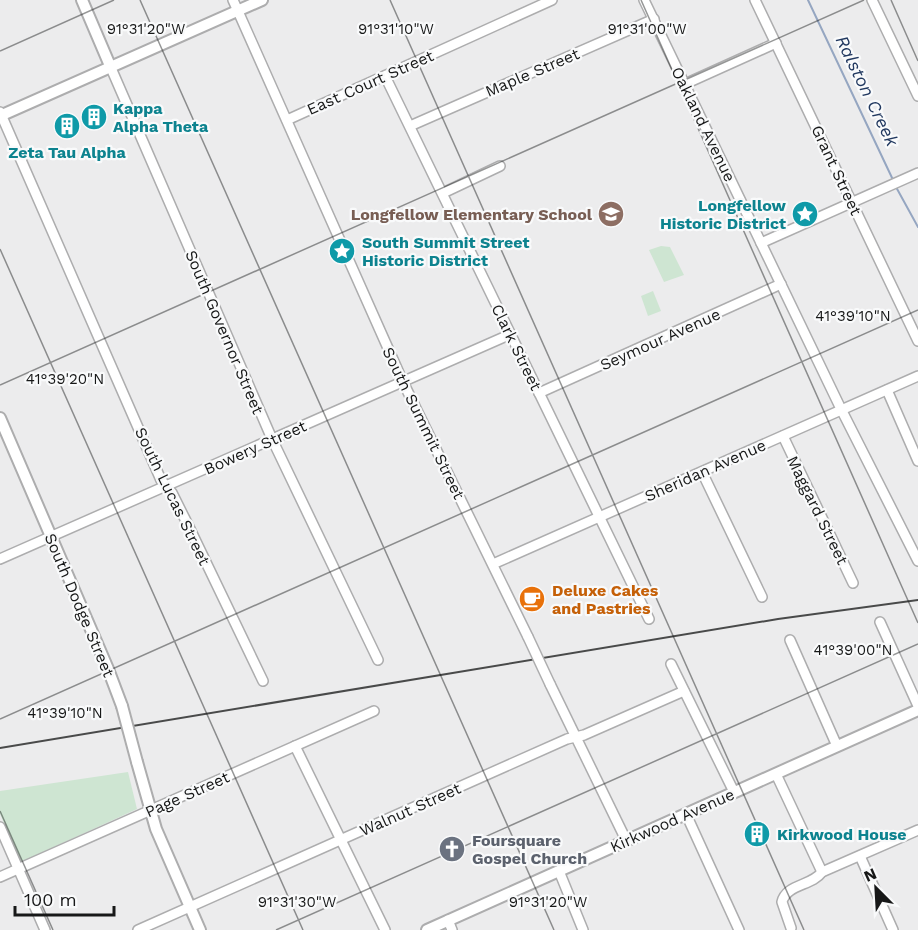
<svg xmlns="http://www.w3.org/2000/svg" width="918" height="930" font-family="'Work Sans',sans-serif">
<rect width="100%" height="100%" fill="#ececed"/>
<g fill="#cee5d2">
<polygon points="661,246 670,247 684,275 664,282 649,250"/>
<polygon points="653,291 661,311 648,316 641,296"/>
<polygon points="128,772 137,809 21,862 0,814 0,791"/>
</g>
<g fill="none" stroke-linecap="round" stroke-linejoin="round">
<g stroke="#95a6c1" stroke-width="2">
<polyline points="808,0 894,182"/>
<polyline points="896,187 918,227"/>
</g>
<defs>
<g id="minor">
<polyline points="233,0 403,382 528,637"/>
<polyline points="644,0 841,409 918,561"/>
<polyline points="755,0 918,341"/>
<polyline points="872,0 918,96"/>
<polyline points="111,68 272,439 378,660"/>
<polyline points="385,76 649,619"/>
<polyline points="685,84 776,43"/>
<polyline points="0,112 161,480 172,493 189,527 263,681"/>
<polyline points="287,120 552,0"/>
<polyline points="410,126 654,19"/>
<polyline points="443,193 500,166"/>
<polyline points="761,243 918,173"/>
<polyline points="887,390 918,461"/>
<polyline points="539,393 781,284"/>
<polyline points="783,436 853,583"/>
<polyline points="702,472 762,597"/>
<polyline points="0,559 511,334"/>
<polyline points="493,564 918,376"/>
<polyline points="880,622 918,706"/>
<polyline points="790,640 837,746"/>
<polyline points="671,664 734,792"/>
<polyline points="550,684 626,840"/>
<polyline points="295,746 385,930"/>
<polyline points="776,774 822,872"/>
<polyline points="686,814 739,930"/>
<polyline points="0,827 45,930"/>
<polyline points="860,856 893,930"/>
<polyline points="559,871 583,930"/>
<polyline points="0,877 374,711"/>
<polyline points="448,920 452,930"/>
<path d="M791,928L782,902C786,884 812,886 822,872L918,830"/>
<polyline points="138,930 567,739 584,735 684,691"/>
</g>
<g id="major">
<polyline points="82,0 111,68"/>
<polyline points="0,116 262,0"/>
<polyline points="0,418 108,669 122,706"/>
<polyline points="137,762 156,829 200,930"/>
<polyline points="427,930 918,710"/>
</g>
</defs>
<use href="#minor" stroke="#adadae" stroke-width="12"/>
<use href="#major" stroke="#adadae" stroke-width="14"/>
<use href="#minor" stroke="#fff" stroke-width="9"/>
<use href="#major" stroke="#fff" stroke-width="10"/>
<polyline stroke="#494a4a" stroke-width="2" points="0,748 778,619 918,600"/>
<defs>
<polyline id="minor-bridge" points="528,637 550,684"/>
<polyline id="major-bridge" points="122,706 137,762"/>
</defs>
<use href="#minor-bridge" stroke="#adadae" stroke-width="12" stroke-linecap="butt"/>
<use href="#major-bridge" stroke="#adadae" stroke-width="14" stroke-linecap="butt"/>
<use href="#minor-bridge" stroke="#fff" stroke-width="9"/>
<use href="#major-bridge" stroke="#fff" stroke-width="10"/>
</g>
<path fill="none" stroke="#171818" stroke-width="1.5" stroke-opacity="0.45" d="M140,0L554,930M390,0L804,930M641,0L918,623M891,0L918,61M0,51L114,0M0,249L303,930M0,385L864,0M0,719L918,310M0,811L53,930M276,930L918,644"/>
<defs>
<symbol id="building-disc" viewBox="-11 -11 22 22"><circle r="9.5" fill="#0f9aa8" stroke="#f9fafb"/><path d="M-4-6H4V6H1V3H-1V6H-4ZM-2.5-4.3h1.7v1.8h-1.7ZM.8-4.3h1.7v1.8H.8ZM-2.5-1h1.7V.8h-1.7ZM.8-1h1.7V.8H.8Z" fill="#fff"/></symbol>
<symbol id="school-disc" viewBox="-11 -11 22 22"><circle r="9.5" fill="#8d6e63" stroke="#f9fafb"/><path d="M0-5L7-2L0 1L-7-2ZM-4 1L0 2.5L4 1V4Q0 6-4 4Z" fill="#fff"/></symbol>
<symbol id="sight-disc" viewBox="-11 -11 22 22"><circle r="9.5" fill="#0f9aa8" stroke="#f9fafb"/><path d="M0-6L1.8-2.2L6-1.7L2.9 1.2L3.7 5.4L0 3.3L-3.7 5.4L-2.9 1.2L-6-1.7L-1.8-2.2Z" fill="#fff"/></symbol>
<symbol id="cafe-disc" viewBox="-11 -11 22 22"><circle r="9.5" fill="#e8710a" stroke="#f9fafb"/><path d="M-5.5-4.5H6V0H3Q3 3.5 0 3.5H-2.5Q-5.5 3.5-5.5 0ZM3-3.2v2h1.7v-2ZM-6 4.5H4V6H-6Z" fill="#fff"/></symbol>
<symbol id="church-disc" viewBox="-11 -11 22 22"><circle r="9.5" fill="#6b7280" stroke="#f9fafb"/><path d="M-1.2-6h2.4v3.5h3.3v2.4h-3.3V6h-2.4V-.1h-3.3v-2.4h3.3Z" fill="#fff"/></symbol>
</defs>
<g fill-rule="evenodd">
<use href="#building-disc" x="79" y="102" width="30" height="30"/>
<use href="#building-disc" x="52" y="111" width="30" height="30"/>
<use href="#school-disc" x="596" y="199" width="30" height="30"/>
<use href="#sight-disc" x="790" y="199" width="30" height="30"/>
<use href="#sight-disc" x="327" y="236" width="30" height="30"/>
<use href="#cafe-disc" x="517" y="584" width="30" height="30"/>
<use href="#building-disc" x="742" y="819" width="30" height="30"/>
<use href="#church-disc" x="437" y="834" width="30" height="30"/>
</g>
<g text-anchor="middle" stroke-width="4.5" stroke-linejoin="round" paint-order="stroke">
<g font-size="16" fill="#171818" stroke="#f9fafb">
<text transform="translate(532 72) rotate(-23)" y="6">Maple Street</text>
<text transform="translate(370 82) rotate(-24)" y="6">East Court Street</text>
<text transform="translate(704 124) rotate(64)" y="6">Oakland Avenue</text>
<text transform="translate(837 170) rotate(65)" y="6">Grant Street</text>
<text transform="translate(225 332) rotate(67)" y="6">South Governor Street</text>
<text transform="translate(660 339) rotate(-24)" y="6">Seymour Avenue</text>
<text transform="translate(517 347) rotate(64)" y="6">Clark Street</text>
<text transform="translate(424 423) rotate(64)" y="6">South Summit Street</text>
<text transform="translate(255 447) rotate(-24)" y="6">Bowery Street</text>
<text transform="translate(705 470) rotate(-24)" y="6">Sheridan Avenue</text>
<text transform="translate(173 496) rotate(64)" y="6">South Lucas Street</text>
<text transform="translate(818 510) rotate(64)" y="6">Maggard Street</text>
<text transform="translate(80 605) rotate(67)" y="6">South Dodge Street</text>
<text transform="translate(187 794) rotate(-24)" y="6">Page Street</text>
<text transform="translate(410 809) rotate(-24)" y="6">Walnut Street</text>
<text transform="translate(672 820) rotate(-24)" y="6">Kirkwood Avenue</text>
</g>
<g font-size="16" font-weight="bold" fill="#0d838f" stroke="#f9fafb" text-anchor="start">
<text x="113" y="114">Kappa<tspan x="113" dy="18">Alpha Theta</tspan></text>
<text x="67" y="158" text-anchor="middle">Zeta Tau Alpha</text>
<text x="786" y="211" text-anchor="end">Longfellow<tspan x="786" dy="18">Historic District</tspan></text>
<text x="362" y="248">South Summit Street<tspan x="362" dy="18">Historic District</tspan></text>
<text x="777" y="840">Kirkwood House</text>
</g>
<g font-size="16" font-weight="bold" fill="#785e54" stroke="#f9fafb" text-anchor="end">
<text x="592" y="220">Longfellow Elementary School</text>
</g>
<g font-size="16" font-weight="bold" fill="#c56008" stroke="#f9fafb" text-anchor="start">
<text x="552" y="596">Deluxe Cakes<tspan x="552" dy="18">and Pastries</tspan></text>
</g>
<g font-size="16" font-weight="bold" fill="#5b616d" stroke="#f9fafb" text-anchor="start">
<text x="472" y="846">Foursquare<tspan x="472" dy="18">Gospel Church</tspan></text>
</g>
<g font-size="18" font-style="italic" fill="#223960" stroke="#f9fafb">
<text transform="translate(867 91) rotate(64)" y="6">Ralston Creek</text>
</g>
</g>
<g font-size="15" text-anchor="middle" fill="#171818" stroke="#f9fafb" stroke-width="4.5" stroke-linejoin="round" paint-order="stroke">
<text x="146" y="34">91°31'20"W</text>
<text x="396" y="34">91°31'10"W</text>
<text x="647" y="34">91°31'00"W</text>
<text x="853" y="321">41°39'10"N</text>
<text x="65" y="384">41°39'20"N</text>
<text x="853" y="655">41°39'00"N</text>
<text x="65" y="718">41°39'10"N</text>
<text x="297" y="907">91°31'30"W</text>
<text x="548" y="907">91°31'20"W</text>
</g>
<g transform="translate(876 888) rotate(336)" stroke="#f9fafb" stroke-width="4.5" paint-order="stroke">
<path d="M0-4.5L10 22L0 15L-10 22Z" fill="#171818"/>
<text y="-9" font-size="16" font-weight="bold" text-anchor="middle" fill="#171818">N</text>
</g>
<path d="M15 906v9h99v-9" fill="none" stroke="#171818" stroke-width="3"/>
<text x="24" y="906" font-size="18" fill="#171818" stroke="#f9fafb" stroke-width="4.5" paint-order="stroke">100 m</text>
</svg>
